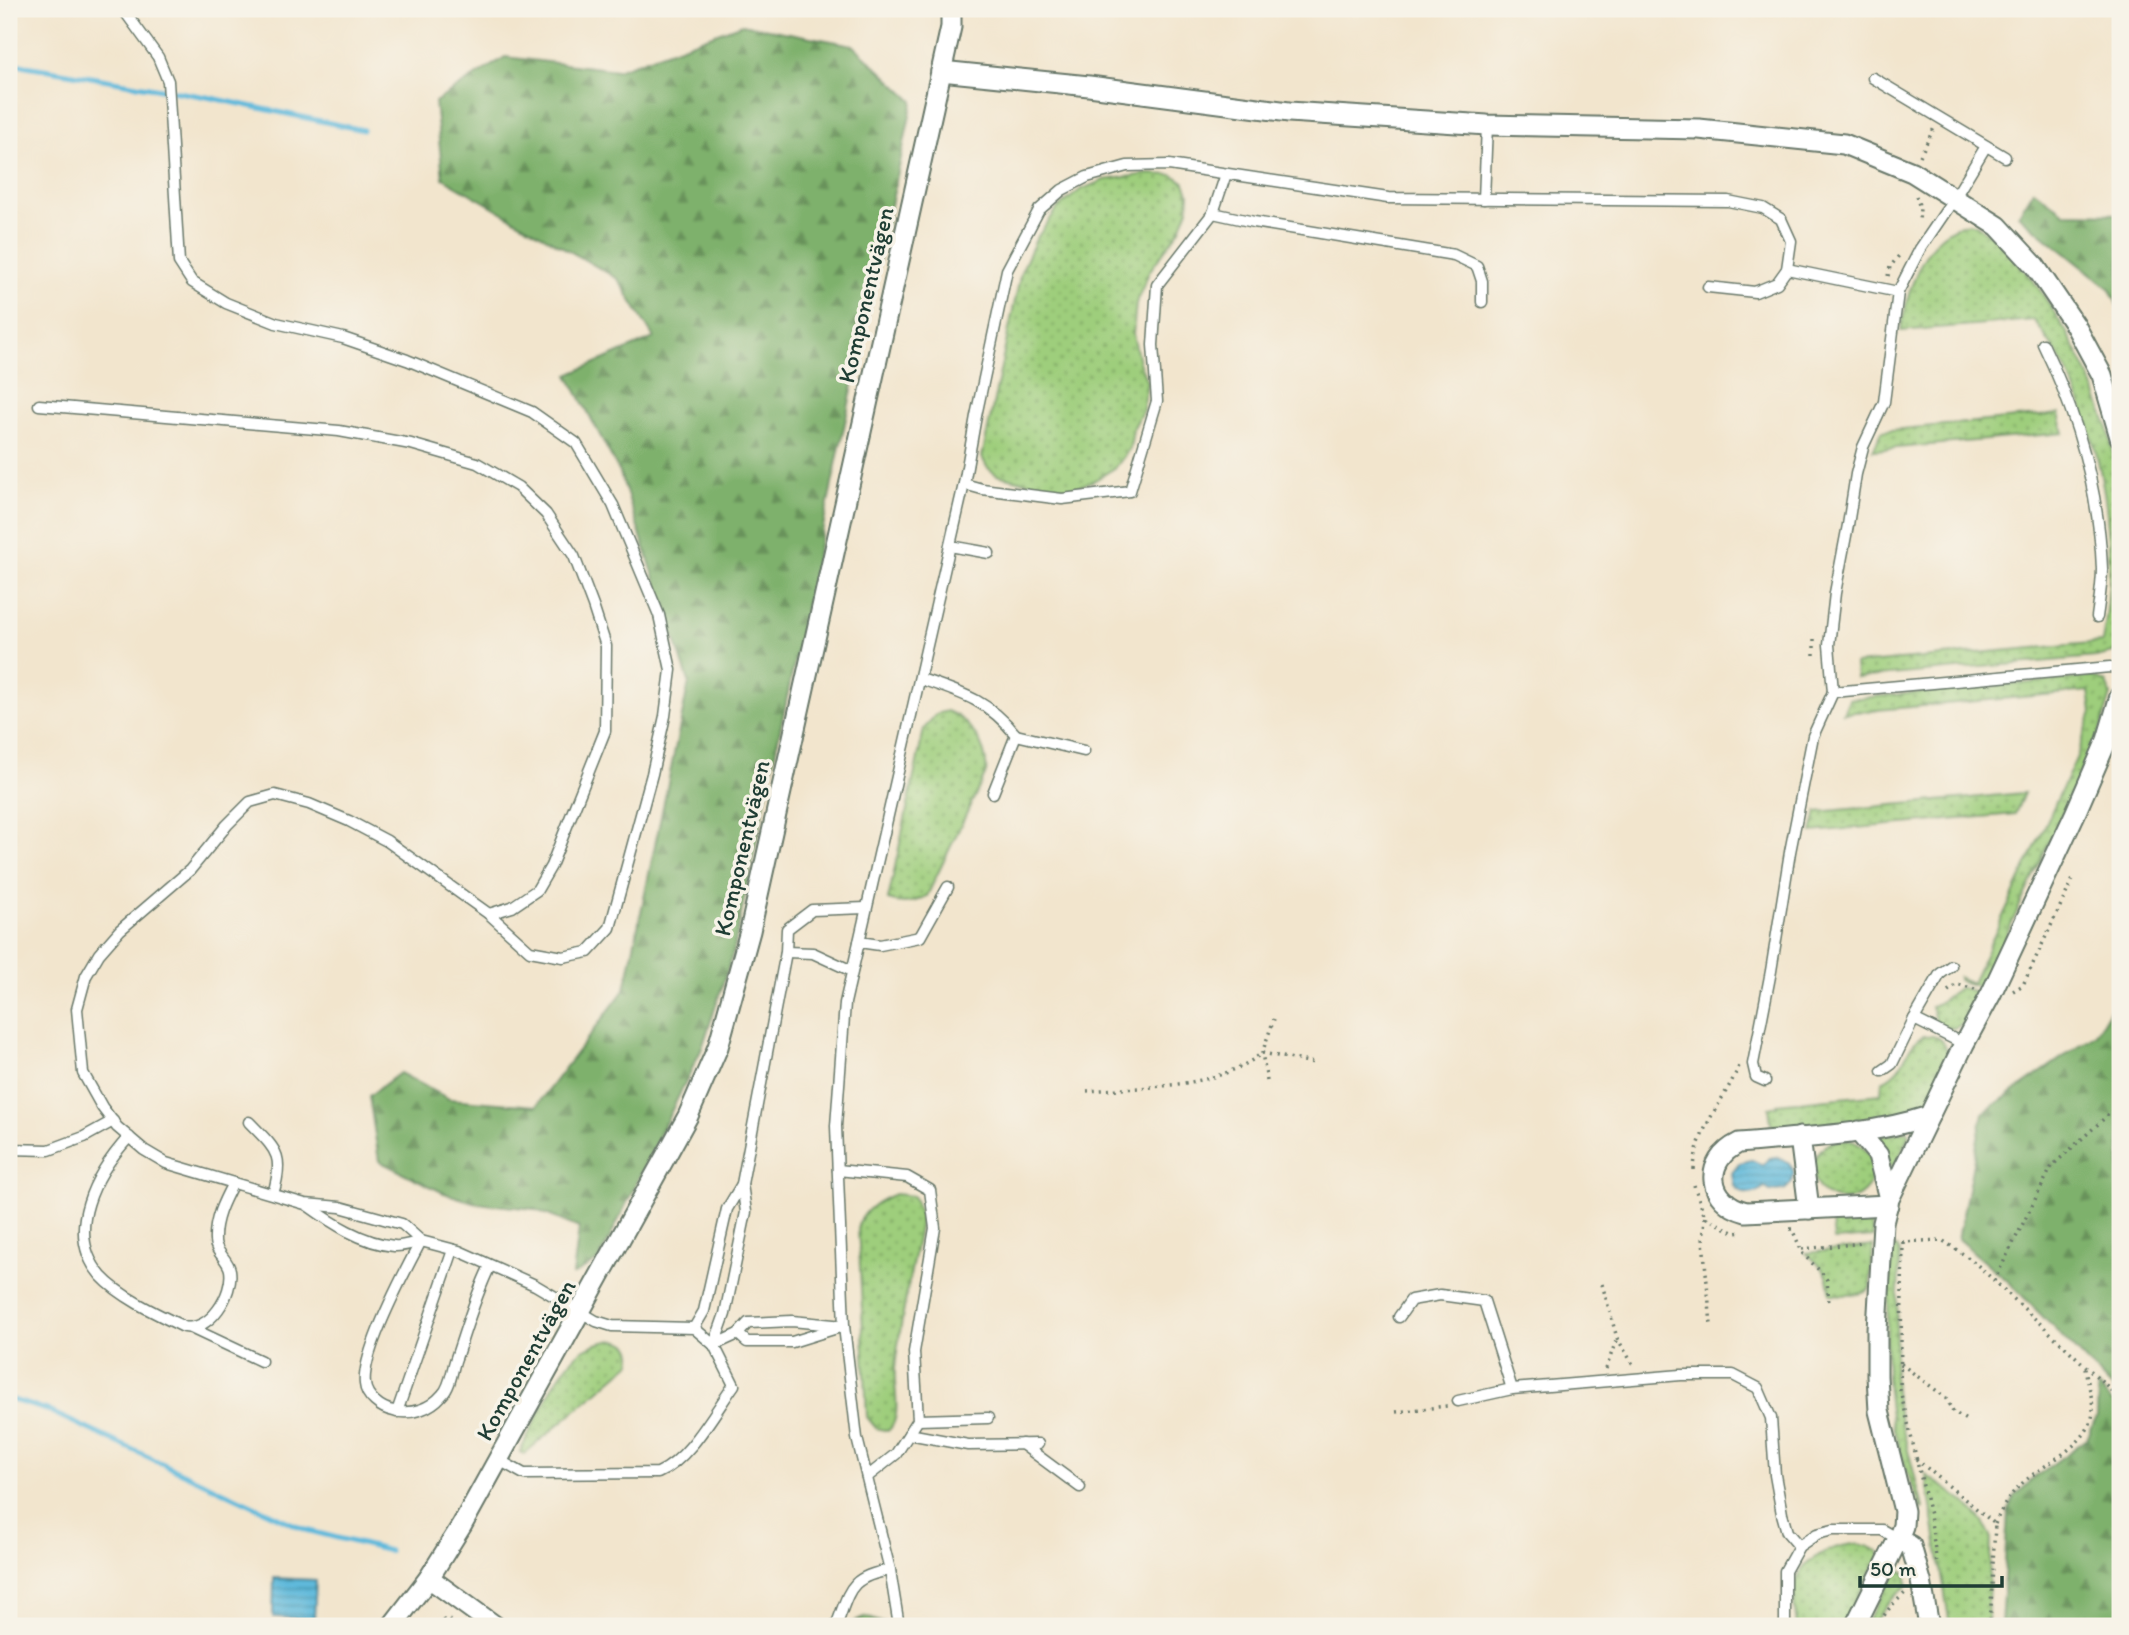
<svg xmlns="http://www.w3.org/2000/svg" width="2129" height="1635" font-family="Itim,sans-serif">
<defs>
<pattern id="grass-dots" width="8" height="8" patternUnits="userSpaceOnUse" patternTransform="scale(1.75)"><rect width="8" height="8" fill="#9ece7c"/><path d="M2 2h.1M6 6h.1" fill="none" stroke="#80a866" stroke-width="1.8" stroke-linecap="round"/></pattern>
<pattern id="forest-firs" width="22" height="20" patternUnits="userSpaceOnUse" patternTransform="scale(1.75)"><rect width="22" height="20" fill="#7eb16c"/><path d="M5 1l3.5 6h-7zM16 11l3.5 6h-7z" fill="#67915a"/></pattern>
<pattern id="water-rules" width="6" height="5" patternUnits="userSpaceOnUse" patternTransform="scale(1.75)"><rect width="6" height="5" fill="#5eb9db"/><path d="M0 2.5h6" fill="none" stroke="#4d98b2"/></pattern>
</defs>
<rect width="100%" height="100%" fill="#f7f3e8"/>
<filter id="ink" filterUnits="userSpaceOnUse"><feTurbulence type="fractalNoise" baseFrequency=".0143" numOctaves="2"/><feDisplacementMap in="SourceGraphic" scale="14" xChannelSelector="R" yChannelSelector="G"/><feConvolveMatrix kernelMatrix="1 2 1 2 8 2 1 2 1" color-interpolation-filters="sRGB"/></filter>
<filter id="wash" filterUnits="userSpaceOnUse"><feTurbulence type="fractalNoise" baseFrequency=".00686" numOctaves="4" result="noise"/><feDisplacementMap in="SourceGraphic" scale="28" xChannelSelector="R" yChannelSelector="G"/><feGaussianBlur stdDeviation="1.57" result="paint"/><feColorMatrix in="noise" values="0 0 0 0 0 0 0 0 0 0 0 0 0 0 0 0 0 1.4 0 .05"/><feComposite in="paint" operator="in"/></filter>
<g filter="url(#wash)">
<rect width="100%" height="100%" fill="#f2e5cd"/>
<g fill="url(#grass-dots)" stroke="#5e8658" stroke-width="2">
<polygon points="1148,174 1173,175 1185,183 1189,193 1188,209 1180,229 1149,272 1136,303 1133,334 1139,362 1147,382 1143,410 1133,429 1130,448 1116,467 1095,480 1077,487 1058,489 997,475 987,467 982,457 1021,272 1036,239 1058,208 1080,190 1104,180"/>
<path d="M1969,223L1976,225L1991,235L2010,253L2038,287L2066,331L2090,378L2107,424L2120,482V644L2113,653L2096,657L1856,678L1855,664L2102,642C2119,558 2107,463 2073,384C2063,361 2048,340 2034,320L1901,331C1907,291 1924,230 1969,223Z"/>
<polygon points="2059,414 2064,433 1873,450 1882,431"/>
<polygon points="2094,677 2106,683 2111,695 2100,731 1982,988 1958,980 1958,977 1972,983 2076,759 2092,712 2089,691 1843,713 1849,699"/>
<path d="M947,711C969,719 989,748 986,773L927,896C913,903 903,905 888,900L924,729L936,714Z"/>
<polygon points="2024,793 2015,814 1812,832 1817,812"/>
<path d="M1962,987L1980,994C1970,1013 1961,1040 1936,1023L1931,1006C1942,1005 1950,990 1962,987Z"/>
<path d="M1924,1036C1938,1034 1947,1042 1948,1056C1941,1071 1935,1094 1923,1105C1901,1126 1810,1127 1778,1130L1771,1124L1769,1108L1777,1106V1104L1881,1094L1882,1081C1908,1070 1904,1044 1924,1036Z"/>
<polygon points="1907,1131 1910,1136 1895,1165 1890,1166 1878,1136"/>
<circle cx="1843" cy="1170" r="30"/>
<path d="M895,1194L913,1196L921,1215C913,1267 900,1318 895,1369C893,1388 903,1418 888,1431L876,1428L867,1417L858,1225C866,1208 878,1201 895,1194Z"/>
<polygon points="1860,1213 1871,1222 1873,1237 1834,1240 1832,1221 1837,1214"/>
<path d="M1873,1246L1870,1288C1861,1298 1843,1294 1830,1294C1830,1272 1822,1267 1806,1253Z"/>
<path d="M1892,1247H1897L1900,1252L1894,1374L1896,1403L1923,1508L1921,1509C1911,1481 1898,1451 1892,1421C1881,1364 1889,1304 1892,1247Z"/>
<path d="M614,1340C628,1341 635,1349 631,1363L524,1454L520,1452C534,1425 558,1366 583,1350C592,1344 603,1342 614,1340Z"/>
<path d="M1926,1475C1950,1492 1980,1509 1991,1537L1987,1626H1950Z"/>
<path d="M1854,1544L1867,1546L1879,1551L1880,1556L1842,1626H1797C1796,1614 1792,1599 1795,1587C1801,1559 1828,1547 1854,1544Z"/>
<polygon points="1901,1571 1906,1574 1908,1583 1907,1586 1887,1604 1872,1626 1864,1626 1892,1578"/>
</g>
<g fill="url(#forest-firs)" stroke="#4e7750" stroke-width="2">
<polygon points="742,24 853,45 913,101 733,953 702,1048 599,1260 573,1275 579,1228 534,1209 476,1203 444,1193 379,1161 369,1096 400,1073 449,1099 536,1106 625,989 689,682 620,473 568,375 654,338 618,279 443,178 435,102 505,57 617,70"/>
<polygon points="2034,190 2065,213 2120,214 2120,311 2110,289 2018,215"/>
<polygon points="2120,994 2120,1396 2010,1283 1958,1239 1983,1113 2096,1034"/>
<polygon points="2098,1387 2120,1410 2120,1626 2001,1626 2008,1512 2015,1496 2035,1477 2087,1439 2097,1416"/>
<polygon points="866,1617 889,1625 890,1626 846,1626"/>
</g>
<g fill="url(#water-rules)" stroke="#3e7b88" stroke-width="2">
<path d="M1776,1157L1788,1162C1797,1172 1795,1182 1784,1190L1770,1191L1764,1187C1754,1196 1744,1196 1734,1186L1732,1173L1740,1163L1752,1160L1762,1165L1770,1158Z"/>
<polygon points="274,1578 316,1580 314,1619 273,1617"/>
</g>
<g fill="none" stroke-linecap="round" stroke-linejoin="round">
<g stroke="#5eb9db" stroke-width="5">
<polyline points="9,63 207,97 363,130"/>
<polyline points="9,1399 47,1410 306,1530 389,1551"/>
</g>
</g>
</g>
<g filter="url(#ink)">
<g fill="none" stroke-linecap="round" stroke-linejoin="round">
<defs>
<g id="service">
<path d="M123,9L158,57L168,81L179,262L192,282L226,303L276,323L343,338L407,360L532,412L576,443L613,505L659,615L671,670L665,716L652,774L610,928L588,952L563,957L530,951L489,914L387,841L349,821L309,804L275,795L250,802L227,825L190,870L120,930L99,954L86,976L77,1009L83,1073L102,1107L117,1127L144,1150L166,1163L305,1204L340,1207L402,1224L421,1241L459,1251L535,1285L596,1321L612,1326L694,1328L714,1345L734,1385C714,1413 689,1460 658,1473L524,1474L499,1460"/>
<polyline points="1873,78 2005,157"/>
<polyline points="1484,199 1487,125"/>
<polyline points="1213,213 1254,222 1454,255 1477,266 1482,281 1482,302"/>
<polyline points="1787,269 1898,292"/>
<path d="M2043,344C2077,414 2099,490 2102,569C2102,585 2099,602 2097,617"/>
<polyline points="39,405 339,431 411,444 477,463 518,487 546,514 574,556 593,606 606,646 605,731 551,866 537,890 512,907 489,914"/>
<polyline points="964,484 982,489 1062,499 1130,491 1157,401 1153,345 1157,285 1213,213 1226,174"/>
<polyline points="950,546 989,553"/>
<path d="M921,679C962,693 988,700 1016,735L993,793"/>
<polyline points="1833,692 1829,645 1835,593 1848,525 1856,474 1863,447 1884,402 1898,292 1920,249 1954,199 1986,146"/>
<polyline points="1016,735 1084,751"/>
<polyline points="859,942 880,945 920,937 948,887"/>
<polyline points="786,952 813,953 852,971"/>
<polyline points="1914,1019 1940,974 1951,966"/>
<polyline points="1882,1071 1892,1064 1914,1019 1964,1044"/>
<polyline points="1765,1081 1756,1077 1753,1064 1771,971 1790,852 1813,736 1833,692 2110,667 2120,669"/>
<path d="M249,1122C276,1150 285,1154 273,1194"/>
<path d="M129,1137C96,1173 63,1232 101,1276C120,1297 159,1315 184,1327C209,1333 234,1294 230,1270C228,1259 215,1252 215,1241C214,1220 223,1202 233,1183"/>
<polyline points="9,1149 49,1150 84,1137 113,1121"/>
<polyline points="838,1170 907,1177 930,1190 935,1228 914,1352 918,1420 896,1454 867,1477"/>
<path d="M307,1205C332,1223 362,1243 394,1246C402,1247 413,1243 421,1241"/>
<path d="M421,1241C406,1269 361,1354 365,1384C366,1397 381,1409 394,1411C412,1415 430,1409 442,1395C450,1388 452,1371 455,1361C466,1329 475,1296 490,1266"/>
<polyline points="1399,1317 1411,1300 1440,1295 1484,1301 1512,1389"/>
<polyline points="694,1328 704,1311 727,1209 742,1184 786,952 787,929 812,910 866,908"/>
<polyline points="193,1329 261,1361"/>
<polyline points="738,1334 747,1342 792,1342 837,1328"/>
<polyline points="714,1345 725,1314 746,1212 742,1184"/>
<polyline points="714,1345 738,1334 748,1323 792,1321 844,1326"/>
<polyline points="1458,1401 1512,1389 1681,1375 1733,1375 1758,1388 1771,1418 1775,1475 1782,1514 1787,1532 1799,1546"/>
<polyline points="397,1412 453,1250"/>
<polyline points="918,1420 988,1418"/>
<polyline points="909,1434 968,1445 1038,1444"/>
<polyline points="1022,1444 1080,1487"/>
<path d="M836,1626C850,1591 848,1577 890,1570"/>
<polyline points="899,1626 890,1570 857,1438 844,1326 836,1126 845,1003 964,484 976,416 1007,270 1039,210 1062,190 1087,177 1127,166 1169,165 1388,198 1728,201 1763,208 1781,219 1791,241 1787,269 1777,283 1755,292 1708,287"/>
<polyline points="1785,1626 1785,1571 1799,1546 1817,1534 1833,1530 1882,1530 1898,1539"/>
</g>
<g id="minor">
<polyline points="941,71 1089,86 1289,112 1487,125 1699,129 1844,144 1912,172 1998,226 2035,266 2075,325 2102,375 2120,437"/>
<polyline points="1858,1131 1878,1155 1889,1199"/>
<polyline points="1800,1137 1809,1209"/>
<path d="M1888,1205L1746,1212C1707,1202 1702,1161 1739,1143C1802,1137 1868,1136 1929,1116"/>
<polyline points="429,1578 495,1626"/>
<polyline points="392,1626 429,1578 462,1525 688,1116 718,1047 750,931 951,27 951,9"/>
<polyline points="1855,1626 1898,1539"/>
<polyline points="1929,1626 1921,1581 1911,1546 1898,1539 1903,1526 1904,1511 1879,1411 1877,1376 1877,1330 1883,1223 1889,1199 1964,1044 1991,994 2075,814 2107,740 2120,696"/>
</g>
</defs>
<use href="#service" stroke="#69786a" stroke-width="13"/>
<use href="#minor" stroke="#69786a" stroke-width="23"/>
<g stroke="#69786a" stroke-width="3.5" stroke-dasharray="2 5" stroke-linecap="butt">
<polyline points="648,12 675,9"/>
<polyline points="1920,156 1934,128"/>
<polyline points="1916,196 1920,208 1919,222"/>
<polyline points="1888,276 1890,267 1901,253"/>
<polyline points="1814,655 1814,638"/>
<polyline points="1948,991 1957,984 1975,989"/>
<polyline points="2013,991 2023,985 2074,877"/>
<polyline points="1267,1081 1262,1053 1274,1019"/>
<path d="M1087,1091C1142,1087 1218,1089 1262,1053L1314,1063"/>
<path d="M1694,1170C1695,1130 1725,1100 1739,1066"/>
<polyline points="1694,1185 1705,1217 1735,1233 1744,1232"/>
<polyline points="1705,1217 1703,1241 1711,1324"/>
<polyline points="1790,1229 1792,1229 1803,1254 1822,1273 1827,1280 1829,1304"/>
<polyline points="1902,1242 1942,1240 1972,1260 2107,1386 2120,1401"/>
<polyline points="1903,1242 1900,1390 1930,1515 1937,1564"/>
<polyline points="1802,1249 1863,1243"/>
<polyline points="1994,1281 2052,1166 2120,1104"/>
<polyline points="1602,1284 1617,1338 1634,1366"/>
<polyline points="1901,1364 1945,1397 1953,1412 1968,1421"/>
<polyline points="1606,1369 1617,1338"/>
<polyline points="1396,1412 1447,1406"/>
<polyline points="1916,1459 1995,1524 1990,1626"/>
<path d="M1995,1524C2002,1507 2011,1492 2026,1480C2048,1461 2091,1444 2093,1411C2093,1398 2087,1381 2085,1368"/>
<polyline points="1880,1621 1891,1606 1905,1593"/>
<polyline points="438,1626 444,1620 456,1621"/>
</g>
<use href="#service" stroke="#fff" stroke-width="10"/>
<use href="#minor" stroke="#fff" stroke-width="19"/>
</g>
</g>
<g text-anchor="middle" stroke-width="7" stroke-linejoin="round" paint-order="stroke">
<g font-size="24" fill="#1f3d34" stroke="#f7f3e8">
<text transform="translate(866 295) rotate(-77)" y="8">Komponentvägen</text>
<text transform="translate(742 848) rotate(-77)" y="8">Komponentvägen</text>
<text transform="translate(526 1360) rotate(-61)" y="8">Komponentvägen</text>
</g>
</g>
<rect width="2129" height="1635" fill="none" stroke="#f7f3e8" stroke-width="35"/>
<path d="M1860 1576v10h142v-10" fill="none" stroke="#1f3d34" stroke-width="3.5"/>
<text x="1870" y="1576" font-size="21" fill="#1f3d34" stroke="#f7f3e8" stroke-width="5" paint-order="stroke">50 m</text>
</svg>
